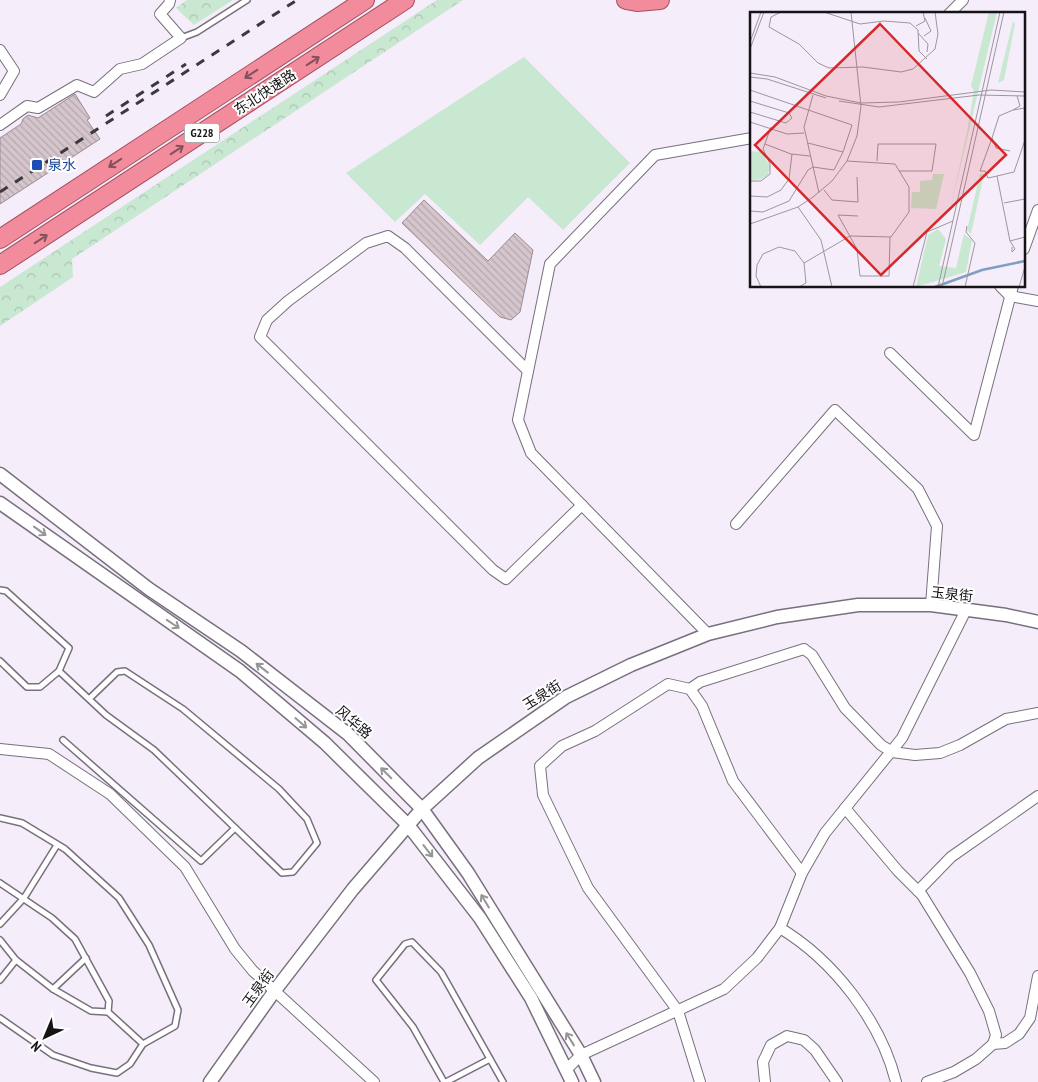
<svg xmlns="http://www.w3.org/2000/svg" width="1038" height="1082" font-family="'PT Sans Narrow','Noto Sans SC',sans-serif">
<defs>
<pattern id="forest-crowns" width="20" height="18" patternUnits="userSpaceOnUse" patternTransform="scale(1.25)"><rect width="20" height="18" fill="#c8e8d1"/><path d="M2 6a3 3 0 1 1 6 0M12 15a3 3 0 1 1 6 0" fill="none" stroke="#abc6b3"/></pattern>
<pattern id="building-back-hatch" width="6" height="6" patternUnits="userSpaceOnUse" patternTransform="scale(1.25)"><rect width="6" height="6" fill="#d5c5cc"/><path d="M-1 5l2 2M0 0l6 6M5-1l2 2" fill="none" stroke="#b6a8ae"/></pattern>
</defs>
<rect width="100%" height="100%" fill="#f6edfb"/>
<g fill="url(#forest-crowns)">
<polygon points="187,0 233,0 194,25 176,8"/>
<polygon points="437,0 463,0 72,259 73,277 0,326 0,287"/>
</g>
<polygon fill="#c8e8d1" points="524,57 630,163 563,230 528,197 480,245 425,194 395,222 346,173"/>
<g fill="url(#building-back-hatch)" stroke="#9b8b92">
<polygon points="75,94 90,118 87,120 100,139 0,204 0,138 21,124 23,119 28,115 38,118"/>
<polygon points="424,200 488,261 515,233 533,250 520,312 511,320 500,317 402,223"/>
</g>
<g fill="none" stroke-linecap="round" stroke-linejoin="round">
<defs>
<g id="service">
<polyline points="181,38 197,32 247,0"/>
<polyline points="0,590 6,591 69,648 59,671 40,687 27,687 0,661"/>
<polyline points="59,671 106,715 154,750 282,873 293,872 317,843 307,819 279,789 183,709 125,671 117,672 89,699"/>
<polyline points="63,740 201,861 235,828"/>
<polyline points="0,818 22,823 65,849 119,898 149,945 178,1010 175,1026 143,1044 130,1064 117,1073 91,1068 53,1055 0,1018"/>
<polyline points="0,883 52,918 75,939 109,1001 108,1012"/>
<polyline points="0,924 24,898 57,845"/>
<polyline points="0,940 16,960 53,989 91,1011 108,1012 143,1044"/>
<polyline points="0,980 16,960"/>
<polyline points="53,989 86,958"/>
<polyline points="444,1082 413,1027 376,980 405,944 412,942 441,972 503,1082"/>
<polyline points="446,1082 490,1059"/>
</g>
<g id="minor">
<polyline points="949,14 963,0"/>
<polyline points="0,50 14,71 0,95"/>
<polyline points="0,125 27,106 38,108 77,85 94,92 120,69 142,64 181,38 160,14 169,4 170,0"/>
<polyline points="1024,249 1038,210"/>
<polyline points="1000,286 1010,296 1038,301"/>
<polyline points="890,353 974,435 1013,286"/>
<polyline points="528,371 405,248 388,236 366,243 288,301 267,320 260,337 493,570 506,579 582,505"/>
<polyline points="736,524 835,410 918,489 937,526 931,605"/>
<polyline points="708,634 531,453 518,420 550,264 655,155 752,138"/>
<polyline points="690,689 700,682 804,649 812,655 845,708 881,745 892,752 915,755 940,753 960,745 1006,719 1038,713"/>
<polyline points="0,749 49,754 110,794 185,867 235,949 253,971 374,1082"/>
<polyline points="845,808 898,871 922,895 970,973 989,1011 996,1035 993,1044"/>
<polyline points="918,891 951,857 1038,796"/>
<path d="M780,928C833,960 881,1021 896,1082"/>
<polyline points="567,1069 581,1055 724,989 757,958 780,928 802,873 825,833 902,738 966,610"/>
<polyline points="700,1082 678,1011 588,888 543,795 540,766 562,746 595,731 668,684 690,689 702,706 733,781 802,873"/>
<polyline points="765,1082 763,1062 771,1045 787,1036 804,1040 815,1050 837,1082"/>
<polyline points="927,1082 954,1072 976,1059 993,1044 1005,1043 1019,1034 1030,1018 1038,976"/>
</g>
<g id="tertiary">
<polyline points="0,474 149,589 241,651 348,734 422,809 468,873 581,1055 594,1082"/>
<polyline points="0,503 240,671 325,743 408,825 480,918 531,998 572,1082"/>
<polyline points="210,1082 276,989 353,889 422,809 478,758 566,697 631,665 708,634 777,617 858,605 931,605 1006,615 1038,622"/>
</g>
<g id="trunk">
<polyline points="626,0 637,2 660,0"/>
<polyline points="0,239 365,0"/>
<polyline points="0,265 405,0"/>
</g>
</defs>
<use href="#service" stroke="#78707c" stroke-width="8"/>
<use href="#minor" stroke="#78707c" stroke-width="12"/>
<use href="#tertiary" stroke="#78707c" stroke-width="15"/>
<use href="#trunk" stroke="#a24f5e" stroke-width="20"/>
<use href="#service" stroke="#fff" stroke-width="5"/>
<use href="#minor" stroke="#fff" stroke-width="10"/>
<use href="#tertiary" stroke="#fff" stroke-width="12"/>
<use href="#trunk" stroke="#f28c9c" stroke-width="18"/>
<g stroke="#3c383e" stroke-width="3" stroke-dasharray="9 9" stroke-linecap="butt">
<polyline points="106,116 186,64"/>
<polyline points="0,192 297,0"/>
</g>
</g>
<defs><path id="oneway-shaft" d="M-6 0H5M1.5-3L5.5 0L1.5 3" fill="none" stroke-width="1.6" stroke-linecap="round" stroke-linejoin="round" transform="scale(1.25)"/></defs>
<g stroke="#84505a">
<use href="#oneway-shaft" transform="translate(313 61) rotate(-33)"/>
<use href="#oneway-shaft" transform="translate(251 74) rotate(147)"/>
<use href="#oneway-shaft" transform="translate(177 150) rotate(-33)"/>
<use href="#oneway-shaft" transform="translate(115 163) rotate(147)"/>
<use href="#oneway-shaft" transform="translate(41 239) rotate(-33)"/>
</g>
<g stroke="#969597">
<use href="#oneway-shaft" transform="translate(40 531) rotate(36)"/>
<use href="#oneway-shaft" transform="translate(173 624) rotate(34)"/>
<use href="#oneway-shaft" transform="translate(262 668) rotate(-142)"/>
<use href="#oneway-shaft" transform="translate(301 723) rotate(41)"/>
<use href="#oneway-shaft" transform="translate(386 773) rotate(-135)"/>
<use href="#oneway-shaft" transform="translate(428 851) rotate(52)"/>
<use href="#oneway-shaft" transform="translate(485 901) rotate(-121)"/>
<use href="#oneway-shaft" transform="translate(570 1039) rotate(-122)"/>
</g>
<rect fill="#1a4fb4" stroke="#fefefe" stroke-width="2" x="31" y="159" width="12" height="12" rx="2.5"/>
<g text-anchor="middle" stroke-width="4" stroke-linejoin="round" paint-order="stroke">
<rect fill="#fefefe" stroke="#5c5a5c" stroke-width="1" x="184.5" y="123.5" width="35" height="19" rx="4"/>
<g font-size="12" font-weight="bold" fill="#161317">
<text x="202" y="137">G228</text>
</g>
<g font-size="14" fill="#161317" stroke="#fefefe">
<text transform="translate(265 92) rotate(-33)" y="5">东北快速路</text>
<text transform="translate(952 594) rotate(6)" y="5">玉泉街</text>
<text transform="translate(542 695) rotate(-32)" y="5">玉泉街</text>
<text transform="translate(354 722) rotate(41)" y="5">风华路</text>
<text transform="translate(258 988) rotate(-54)" y="5">玉泉街</text>
</g>
<g font-size="14" fill="#164399" stroke="#fefefe" text-anchor="start">
<text x="48" y="170">泉水</text>
</g>
</g>
<g transform="translate(750 12)">
<rect width="275" height="275" fill="#f6edfb"/>
<path d="M0,139L12,140L20,154L18,163L12,167L0,168Z" fill="#c8e8d1"/>
<path d="M239,0H247L200,199L217,120L224,79L221,74ZM263,9L265,12L254,68L248,71ZM230,162H234L221,222L217,218ZM188,217L196,227L189,254L206,256L214,222L222,228L216,260L166,275L178,223Z" fill="#c8e8d1"/>
<path d="M183,162H194L186,197L161,196L162,180H170V169L182,168Z" fill="#c8e8d1"/>
<path fill="none" stroke="#7e9ec2" stroke-width="2.5" d="M185,275L232,258L275,249"/>
<path fill="none" stroke="#9c96a0" stroke-width="1" d="M31,0L21,5L19,15L49,32L68,51L79,56L113,55L151,60L163,57L185,37L188,22L185,0M74,0L110,12L134,9L160,11L168,18L169,39L177,47M166,14L175,9L173,0M168,21L178,32L177,40M174,24L181,19L175,6M0,30L11,0M0,37L14,0M0,61L25,65L76,84L111,91L149,90L241,78L275,80M0,65L17,67L76,86M0,78L102,113L93,140L58,131M63,83L54,115L69,181M267,84L270,94L263,98L275,96M0,89L39,101L42,106L36,111L0,100M89,89L129,95L229,83L275,84M0,110L37,122L54,121M242,126L230,159H235L238,166L247,164M15,132L41,142L60,144M260,139L246,136L242,126L249,104L263,98M127,149L128,132H186L182,159H149M0,169H11L20,162V152L13,137L21,115M74,178L82,188L108,190L107,165M0,184L17,185L31,178L39,167L42,142M254,191L275,187M48,195L71,228L82,275M0,199L13,200L39,189L58,158L63,155L84,158L93,140M108,204L88,203L107,237L110,264H139L140,225M0,212L48,195L63,185L82,169L97,149L107,124L111,94L101,0M260,229L275,225M262,235V240L265,237L260,229L247,164L264,160L275,128M54,251L100,224L141,225L159,200V175L145,152L97,149M11,275L6,264L7,253L13,242L29,235L45,239L54,251L56,271L49,275M163,275L177,220L203,209M188,275L250,0M192,275L254,0M215,275L225,231L216,220L217,214M269,275L275,255"/>
<path fill="#d62828" fill-opacity="0.15" stroke="#d62828" stroke-width="2.5" d="M130,12L256,143L131,263L5,133Z"/>
<rect width="275" height="275" fill="none" stroke="#161317" stroke-width="2.5"/>
</g>
<g transform="translate(45 1037) rotate(224)" stroke="#fefefe" stroke-width="4" paint-order="stroke">
<path d="M0-4L9 19L0 12L-9 19Z" fill="#161317"/>
<text y="-8" font-size="14" font-weight="bold" text-anchor="middle" fill="#161317">N</text>
</g>
</svg>
